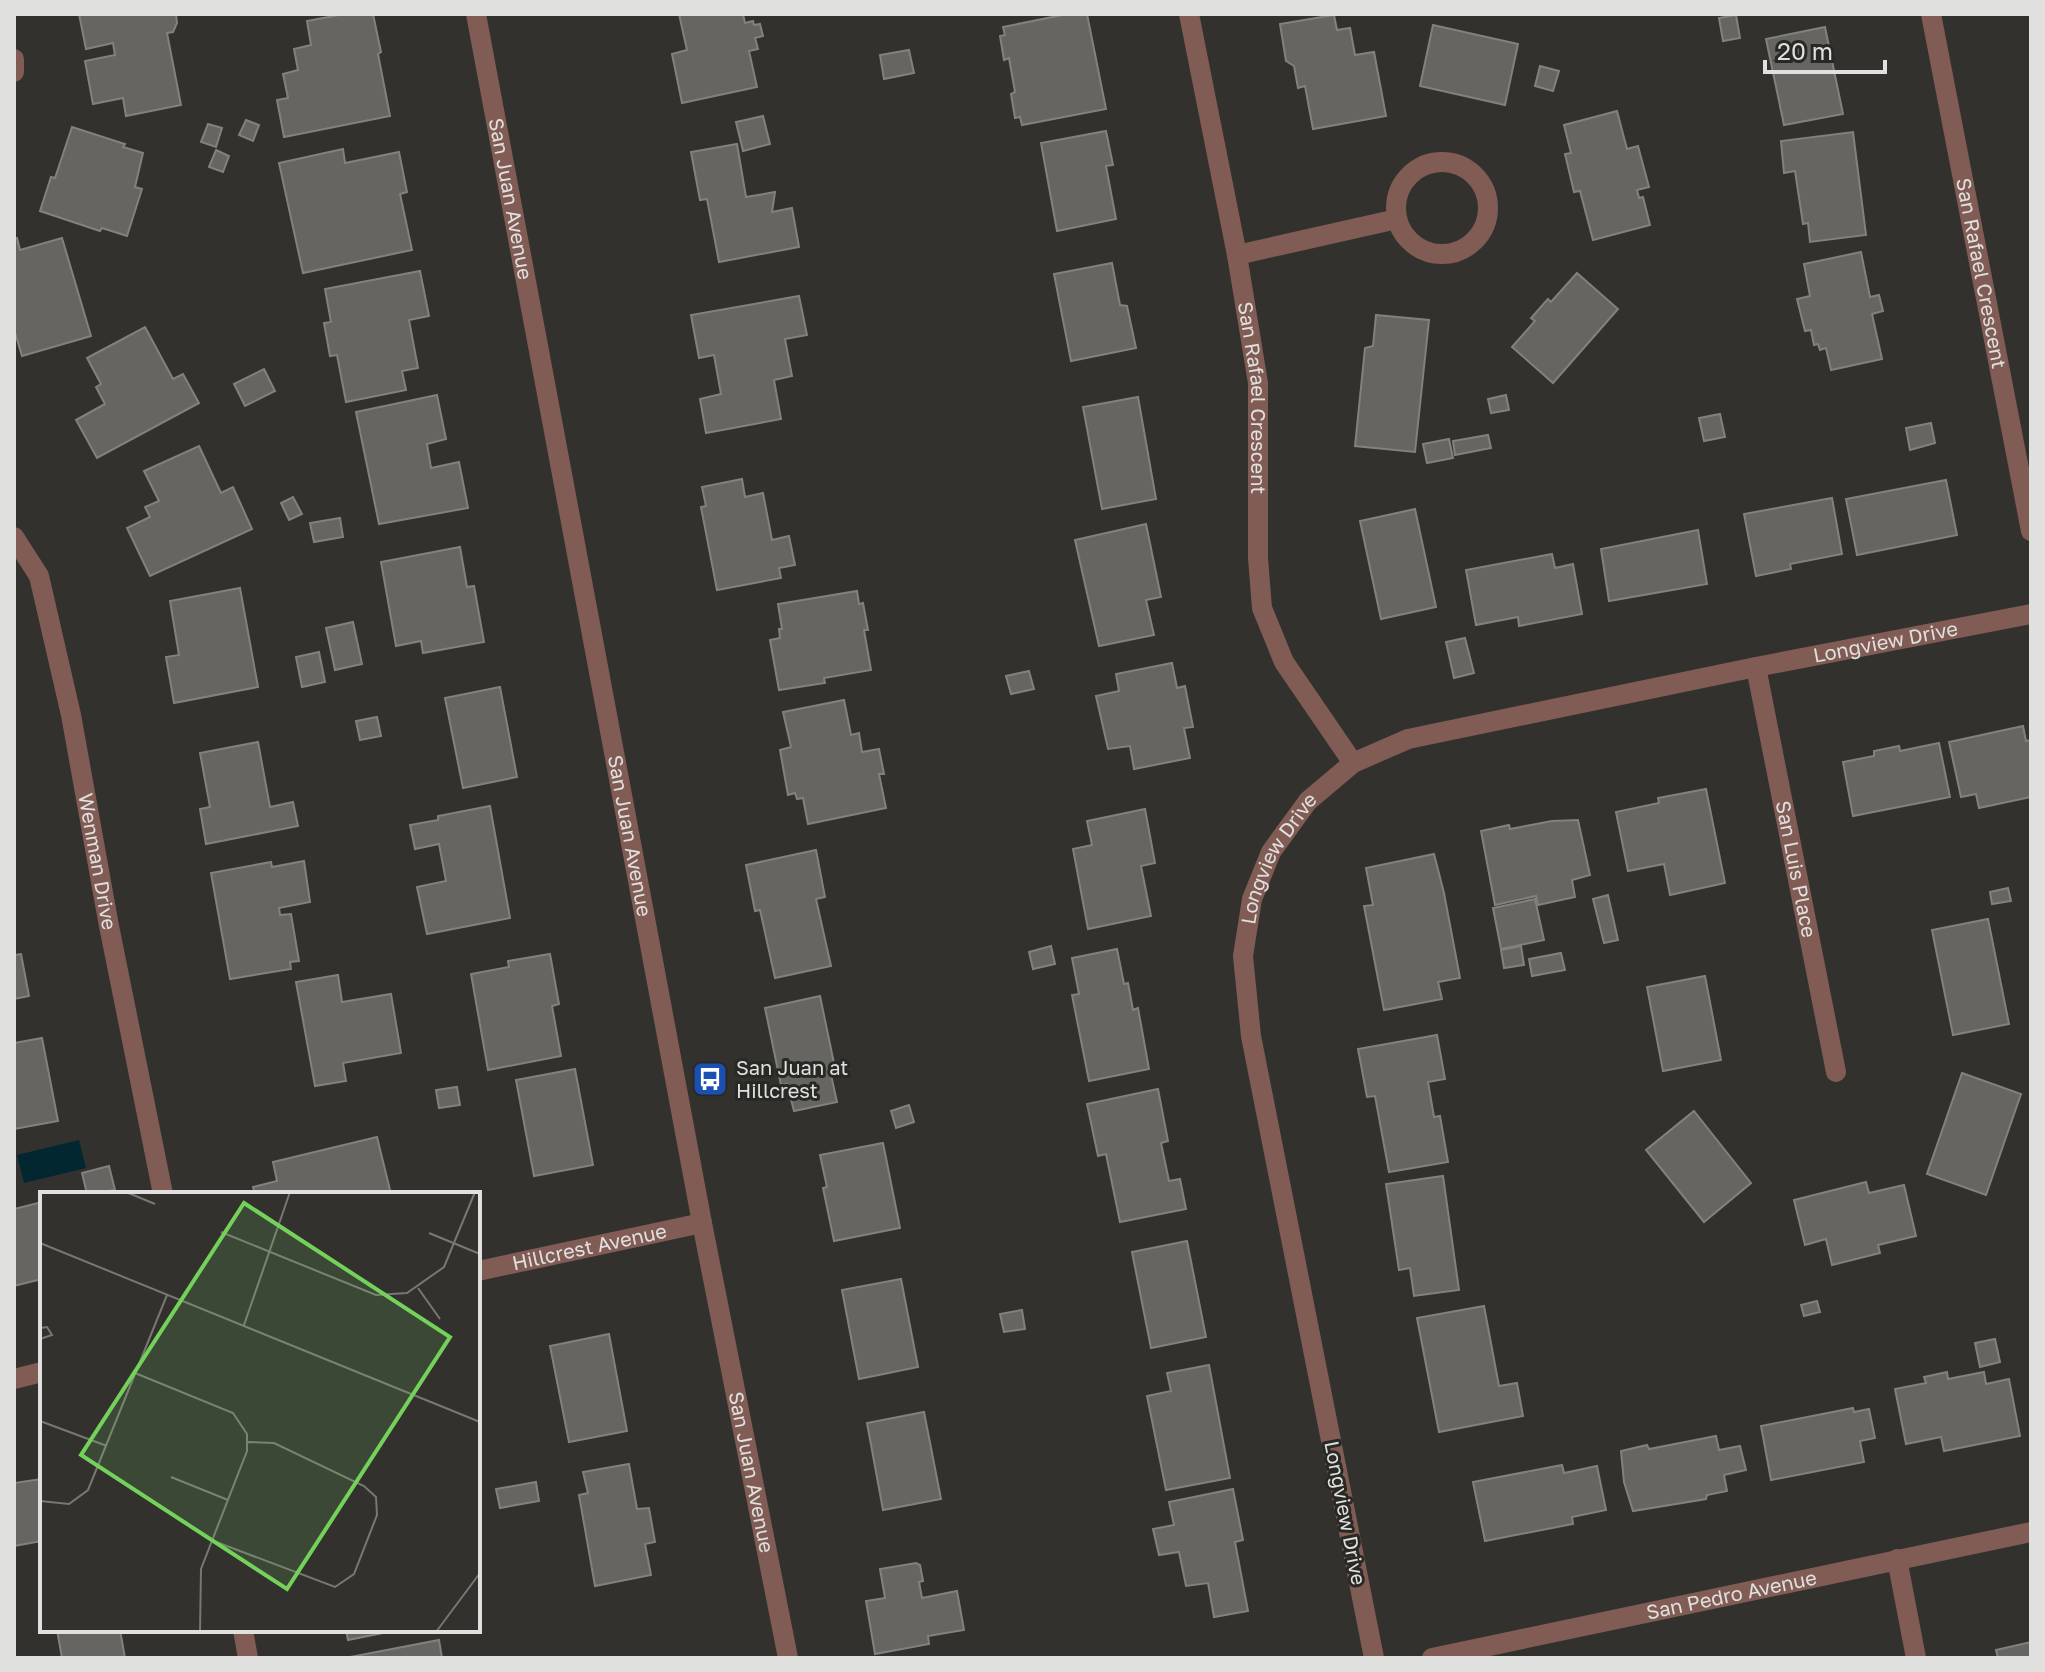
<svg xmlns="http://www.w3.org/2000/svg" width="2045" height="1672" font-family="'Golos Text',sans-serif">
<rect width="100%" height="100%" fill="#32312e"/>
<polygon fill="#022730" points="79,1140 86,1168 24,1183 17,1155"/>
<g fill="#666561" stroke="#82817d" stroke-width="2">
<polygon points="79,14 176,14 177,23 173,32 167,33 181,105 126,116 123,98 93,104 85,61 115,55 113,43 86,49"/>
<polygon points="344,14 373,14 381,52 378,54 390,116 284,137 277,100 288,98 283,74 298,70 294,49 311,45 307,21"/>
<polygon points="679,14 743,14 745,23 753,21 754,25 760,24 763,36 755,38 758,49 749,51 757,87 682,103 672,54 687,50"/>
<polygon points="1067,14 1087,14 1106,109 1022,125 1020,117 1015,118 1011,94 1015,92 1009,58 1004,60 1000,36 1005,35 1003,27"/>
<polygon points="1334,15 1337,30 1350,28 1355,55 1374,52 1386,116 1313,129 1305,86 1298,88 1294,66 1286,61 1280,24"/>
<polygon points="1736,15 1740,38 1723,41 1719,18"/>
<polygon points="1433,25 1518,44 1505,105 1420,86"/>
<polygon points="1825,27 1843,114 1784,125 1766,39"/>
<polygon points="909,50 914,73 884,79 880,55"/>
<polygon points="1540,66 1559,71 1553,91 1535,86"/>
<polygon points="1617,111 1627,149 1638,146 1649,187 1637,190 1639,198 1643,197 1650,225 1593,240 1580,191 1574,192 1565,154 1571,153 1564,125"/>
<polygon points="763,116 770,144 743,151 736,122"/>
<polygon points="246,120 259,125 253,141 239,135"/>
<polygon points="208,124 222,128 216,147 201,142"/>
<polygon points="72,127 125,144 123,147 143,153 135,187 142,189 127,236 102,228 100,231 40,211 51,177 55,178"/>
<polygon points="1106,131 1113,165 1106,166 1116,219 1057,231 1041,143"/>
<polygon points="1853,132 1866,235 1810,242 1808,223 1803,224 1795,171 1784,173 1781,141"/>
<polygon points="737,144 746,197 775,192 772,212 792,208 799,247 719,262 707,199 700,200 691,152"/>
<polygon points="343,149 345,163 399,152 407,192 400,194 412,250 303,273 279,163"/>
<polygon points="216,150 229,156 223,172 209,167"/>
<polygon points="17,238 20,250 62,238 91,336 22,356 14,329 14,239"/>
<polygon points="1861,252 1870,297 1879,295 1883,311 1872,314 1882,359 1831,370 1826,348 1820,350 1818,344 1814,345 1811,330 1805,331 1797,299 1810,296 1804,264"/>
<polygon points="1112,263 1120,305 1127,306 1136,348 1071,361 1054,274"/>
<polygon points="420,271 429,316 409,320 418,368 402,371 406,390 346,402 337,355 330,356 324,323 331,322 325,289"/>
<polygon points="1577,273 1618,309 1553,383 1512,347 1535,321 1531,318 1548,299 1551,302"/>
<polygon points="799,296 807,335 785,339 792,376 774,380 781,419 706,433 700,399 721,394 714,355 699,358 691,315"/>
<polygon points="1376,315 1429,320 1415,452 1355,446 1365,348 1373,346"/>
<polygon points="145,327 173,379 183,374 199,403 97,458 76,420 105,404 96,387 101,384 87,358"/>
<polygon points="264,369 275,391 245,406 234,384"/>
<polygon points="437,395 446,439 427,444 431,468 459,462 468,508 379,524 356,412"/>
<polygon points="1506,395 1509,410 1491,413 1488,399"/>
<polygon points="1138,397 1156,499 1102,509 1083,407"/>
<polygon points="1720,414 1725,437 1704,441 1699,418"/>
<polygon points="1931,423 1935,443 1910,450 1906,428"/>
<polygon points="1488,435 1491,448 1455,455 1453,441"/>
<polygon points="1449,439 1453,458 1427,463 1423,444"/>
<polygon points="199,446 221,493 233,487 252,529 150,576 127,528 150,517 145,507 159,501 144,471"/>
<polygon points="742,479 745,497 763,493 772,540 789,536 795,565 779,568 781,578 717,590 701,507 706,506 702,487"/>
<polygon points="1946,480 1957,535 1857,555 1846,499"/>
<polygon points="293,497 302,514 289,520 281,503"/>
<polygon points="1832,498 1842,554 1790,564 1791,569 1756,576 1744,514"/>
<polygon points="1415,509 1436,607 1381,619 1360,521"/>
<polygon points="340,518 343,537 314,542 310,523"/>
<polygon points="1146,524 1161,597 1146,600 1154,635 1099,646 1075,540"/>
<polygon points="1698,530 1707,584 1609,601 1601,549"/>
<polygon points="460,547 467,587 474,586 484,642 423,653 421,641 396,646 381,562"/>
<polygon points="1552,554 1555,568 1573,564 1582,614 1519,626 1518,617 1476,625 1466,570"/>
<polygon points="240,588 258,687 174,703 166,657 179,655 170,601"/>
<polygon points="857,591 859,604 863,603 868,630 864,630 871,670 824,678 825,683 779,690 770,640 780,638 779,629 782,629 778,604"/>
<polygon points="353,622 362,664 335,670 326,628"/>
<polygon points="1465,638 1474,673 1454,678 1446,642"/>
<polygon points="319,652 325,682 302,687 296,657"/>
<polygon points="1172,663 1177,688 1185,686 1193,727 1184,728 1190,758 1134,769 1130,746 1108,749 1096,696 1119,691 1116,674"/>
<polygon points="1029,671 1034,689 1011,694 1006,676"/>
<polygon points="500,687 517,777 463,788 445,698"/>
<polygon points="844,700 851,735 859,733 862,752 879,749 884,774 879,774 886,808 808,824 803,798 797,799 795,793 788,795 780,750 791,747 783,712"/>
<polygon points="377,717 381,736 360,740 356,721"/>
<polygon points="2023,726 2026,741 2031,740 2031,797 1979,808 1976,794 1961,797 1949,742"/>
<polygon points="258,742 270,807 293,802 298,826 206,844 200,809 210,807 200,753"/>
<polygon points="1939,743 1950,797 1853,816 1843,762 1874,756 1874,751 1899,746 1900,751"/>
<polygon points="1706,789 1725,883 1670,895 1664,864 1628,871 1616,812 1659,803 1658,798"/>
<polygon points="490,806 510,918 427,934 417,887 446,881 439,844 415,849 410,825 438,820 438,816"/>
<polygon points="1145,809 1155,863 1141,866 1151,916 1088,929 1073,849 1092,845 1087,821"/>
<polygon points="1578,820 1590,875 1572,880 1575,897 1538,905 1536,896 1495,905 1481,831 1509,825 1510,829 1552,821"/>
<polygon points="816,850 825,897 816,899 831,966 775,978 760,910 755,911 746,865"/>
<polygon points="1434,854 1444,893 1460,978 1438,982 1442,999 1384,1010 1364,906 1373,905 1366,868"/>
<polygon points="304,861 310,902 279,908 280,915 291,914 299,961 290,962 291,969 230,979 211,873 271,862 272,867"/>
<polygon points="2008,888 2011,901 1992,904 1990,892"/>
<polygon points="1608,895 1618,940 1604,943 1593,899"/>
<polygon points="1535,899 1544,940 1501,949 1493,908"/>
<polygon points="1988,919 2009,1024 1953,1035 1932,930"/>
<polygon points="1051,946 1055,964 1033,969 1029,952"/>
<polygon points="1521,946 1524,965 1504,968 1501,950"/>
<polygon points="1117,949 1124,984 1128,983 1133,1010 1138,1008 1149,1069 1089,1081 1072,995 1079,994 1072,958"/>
<polygon points="1561,953 1565,970 1532,976 1529,959"/>
<polygon points="21,954 29,996 14,999 14,955"/>
<polygon points="550,954 559,1004 552,1006 561,1056 488,1070 471,974 509,967 508,961"/>
<polygon points="338,975 342,1002 391,994 401,1053 343,1063 346,1081 315,1086 296,982"/>
<polygon points="1705,976 1721,1060 1663,1071 1647,987"/>
<polygon points="820,996 836,1073 831,1075 837,1102 794,1111 787,1084 781,1085 765,1008"/>
<polygon points="1437,1035 1445,1079 1428,1082 1434,1117 1440,1116 1448,1162 1389,1172 1375,1096 1367,1097 1358,1049"/>
<polygon points="42,1038 58,1121 14,1129 14,1043"/>
<polygon points="575,1069 593,1165 534,1176 516,1080"/>
<polygon points="1962,1073 2021,1094 1986,1195 1927,1174"/>
<polygon points="457,1087 460,1105 439,1108 436,1090"/>
<polygon points="1158,1089 1168,1141 1161,1143 1169,1181 1180,1179 1186,1209 1120,1222 1106,1154 1098,1156 1087,1104"/>
<polygon points="909,1105 914,1122 896,1128 891,1111"/>
<polygon points="1694,1111 1751,1183 1704,1222 1646,1150"/>
<polygon points="377,1137 391,1194 255,1194 253,1187 277,1181 273,1162"/>
<polygon points="883,1143 900,1228 834,1241 823,1188 827,1187 820,1155"/>
<polygon points="109,1166 115,1190 87,1194 82,1173"/>
<polygon points="1443,1176 1459,1290 1414,1296 1410,1268 1399,1270 1386,1184"/>
<polygon points="1866,1182 1869,1193 1904,1185 1916,1236 1878,1245 1880,1253 1832,1265 1826,1239 1805,1245 1794,1200"/>
<polygon points="42,1202 42,1279 14,1286 14,1209"/>
<polygon points="1187,1241 1206,1337 1151,1348 1132,1252"/>
<polygon points="901,1279 918,1367 859,1379 842,1290"/>
<polygon points="1817,1301 1820,1312 1804,1316 1801,1305"/>
<polygon points="1484,1306 1499,1386 1517,1383 1523,1416 1439,1432 1417,1318"/>
<polygon points="1022,1310 1025,1329 1004,1332 1000,1314"/>
<polygon points="609,1334 627,1431 569,1442 550,1346"/>
<polygon points="1995,1339 2000,1362 1980,1367 1975,1343"/>
<polygon points="1209,1365 1230,1478 1166,1490 1147,1396 1171,1391 1167,1373"/>
<polygon points="1947,1372 1948,1379 1984,1372 1986,1384 2009,1379 2020,1436 1944,1451 1941,1437 1906,1444 1895,1389 1926,1383 1924,1377"/>
<polygon points="1853,1408 1854,1412 1869,1409 1875,1438 1860,1441 1864,1462 1771,1480 1761,1426"/>
<polygon points="924,1412 941,1499 883,1510 867,1423"/>
<polygon points="1716,1436 1719,1450 1740,1446 1746,1470 1724,1475 1727,1491 1707,1495 1706,1499 1633,1511 1624,1482 1621,1451 1647,1445 1649,1449"/>
<polygon points="629,1464 637,1509 649,1508 655,1542 645,1544 651,1575 595,1586 579,1495 588,1493 583,1472"/>
<polygon points="1562,1465 1564,1473 1597,1466 1606,1510 1572,1517 1573,1524 1485,1541 1473,1482"/>
<polygon points="42,1479 42,1541 14,1546 14,1483"/>
<polygon points="536,1482 539,1501 500,1508 496,1489"/>
<polygon points="1233,1489 1243,1540 1235,1542 1248,1611 1214,1617 1208,1583 1186,1586 1179,1552 1159,1555 1153,1529 1174,1525 1169,1502"/>
<polygon points="916,1563 920,1565 923,1581 919,1582 922,1598 957,1591 964,1630 928,1636 929,1644 875,1654 866,1601 885,1598 880,1569"/>
<polygon points="57,1630 120,1630 125,1658 62,1658"/>
<polygon points="346,1630 398,1630 348,1640"/>
<polygon points="439,1640 442,1658 345,1658"/>
<polygon points="2031,1642 2031,1658 1998,1658 1996,1650"/>
</g>
<g fill="none" stroke-linecap="round" stroke-linejoin="round">
<g stroke="#805c55" stroke-width="20">
<path id="s1" d="M1189,14L1237,255L1258,383V558L1262,608L1284,662L1353,763"/>
<path id="s2" d="M1931,14L2031,531"/>
<polyline points="14,59 14,72"/>
<circle cx="1442" cy="208" r="46"/>
<polyline points="1237,255 1397,219"/>
<path id="s3" d="M14,537L39,576L71,715L109,926L163,1194"/>
<path id="s4" d="M1756,667L1836,1072"/>
<path id="s5" d="M478,1271L702,1223"/>
<polyline points="14,1379 42,1372"/>
<polyline points="1897,1559 1916,1658"/>
<polyline points="243,1630 248,1658"/>
<path id="s6" d="M1374,1658L1251,1036L1243,956L1252,899L1271,852L1308,801L1353,763L1408,739L1756,667L2031,614"/>
<path id="s7" d="M1432,1658L2031,1532"/>
</g>
<path stroke="#805c55" stroke-width="20" id="s8" d="M476,14L702,1223L788,1658"/>
</g>
<defs>
<symbol id="bus-square" viewBox="-11 -11 22 22"><rect x="-9" y="-9" width="18" height="18" rx="4" fill="#1a4fb4" stroke="#282824"/><path d="M-5-6H5V4H4V6H2V4H-2V6H-4V4H-5ZM-3.5-4V0h7V-4ZM-3.5 1.2v1.5H-2V1.2ZM2 1.2v1.5H3.5V1.2Z" fill="#fff"/></symbol>
</defs>
<g fill-rule="evenodd">
<use href="#bus-square" x="690" y="1059" width="40" height="40"/>
</g>
<g text-anchor="middle" stroke-width="6" stroke-linejoin="round" paint-order="stroke">
<g font-size="20" fill="#e0e0de" stroke="#282824">
<text dy="7" stroke="none"><textPath href="#s8" startOffset="188">San Juan Avenue</textPath></text>
<text dy="7" stroke="none"><textPath href="#s2" startOffset="264">San Rafael Crescent</textPath></text>
<text dy="7" stroke="none"><textPath href="#s1" startOffset="390">San Rafael Crescent</textPath></text>
<text dy="7" stroke="none"><textPath href="#s6" startOffset="1492">Longview Drive</textPath></text>
<text dy="7" stroke="none"><textPath href="#s8" startOffset="836">San Juan Avenue</textPath></text>
<text dy="7" stroke="none"><textPath href="#s3" startOffset="338">Wenman Drive</textPath></text>
<text dy="7" stroke="none"><textPath href="#s6" startOffset="820">Longview Drive</textPath></text>
<text dy="7" stroke="none"><textPath href="#s4" startOffset="206">San Luis Place</textPath></text>
<text dy="7" stroke="none"><textPath href="#s5" startOffset="114">Hillcrest Avenue</textPath></text>
<text dy="7" stroke="none"><textPath href="#s8" startOffset="1484">San Juan Avenue</textPath></text>
<text transform="translate(1345 1513) rotate(79)" y="7">Longview Drive</text>
<text dy="7" stroke="none"><textPath href="#s7" startOffset="306">San Pedro Avenue</textPath></text>
</g>
<g font-size="20" fill="#e0e0de" stroke="#282824" text-anchor="start">
<text x="736" y="1075">San Juan at<tspan x="736" dy="23">Hillcrest</tspan></text>
</g>
</g>
<g transform="translate(40 1192)">
<rect width="440" height="440" fill="#32312e"/>
<path fill="none" stroke="#787774" stroke-width="2" d="M86,0L115,12M181,40L336,103L367,101L404,75L435,0M389,41L440,62M0,51L440,230M378,96L400,127M204,133L250,0M0,136L7,135L12,143L0,147M95,181L193,221L207,242V259L161,377L160,440M0,229L67,254M131,285L188,308M0,309L29,312L48,298L127,103M171,348L295,395L314,382L337,323L336,305L324,294L234,251L208,250M396,440L440,381"/>
<path fill="#74d25b" fill-opacity="0.15" stroke="#74d25b" stroke-width="4" d="M204,11L410,145L247,397L41,263Z"/>
<rect width="440" height="440" fill="none" stroke="#e0e0de" stroke-width="4"/>
</g>
<rect width="2045" height="1672" fill="none" stroke="#e0e0de" stroke-width="32"/>
<path d="M1765 60v12h120v-12" fill="none" stroke="#e0e0de" stroke-width="4"/>
<text x="1777" y="60" font-size="24" fill="#e0e0de" stroke="#282824" stroke-width="6" paint-order="stroke">20 m</text>
</svg>
